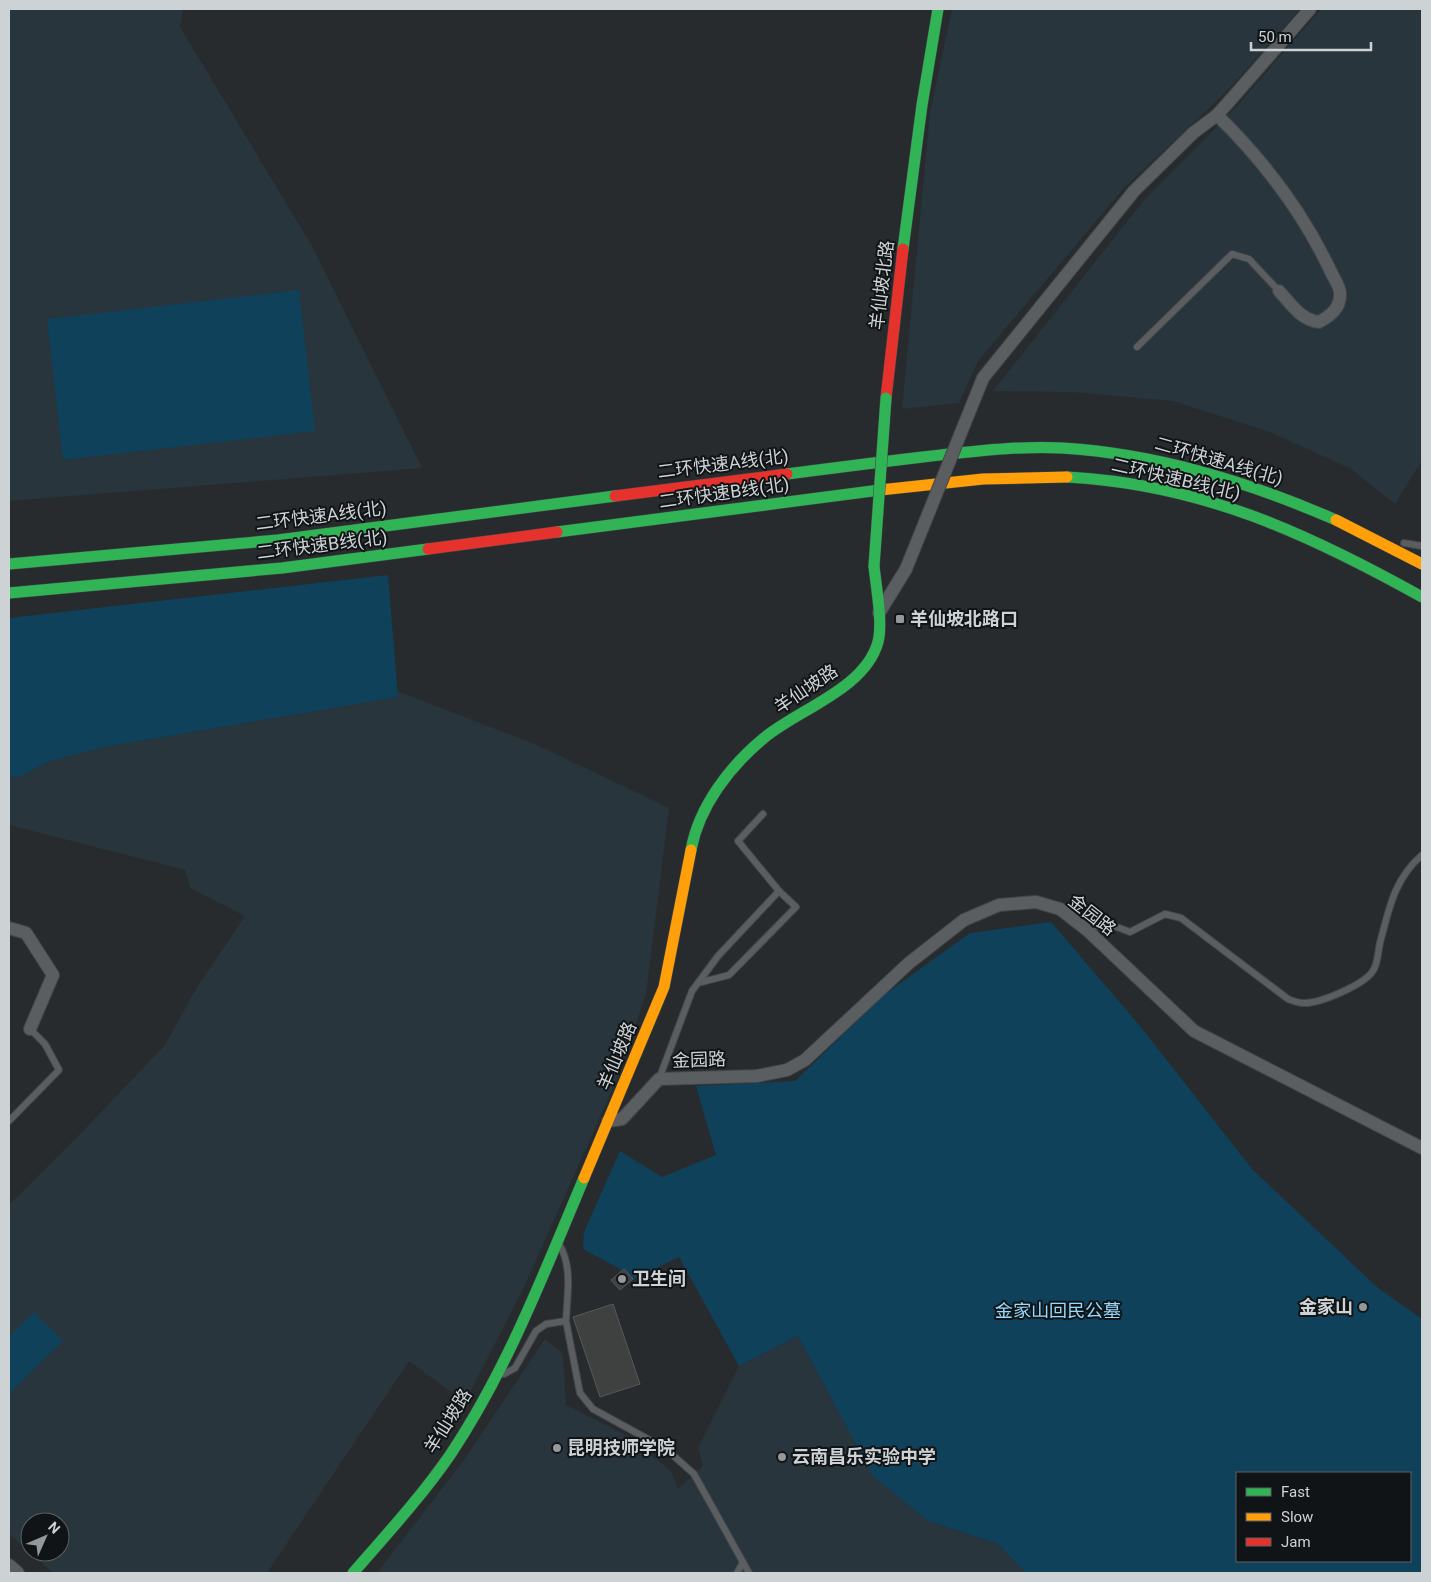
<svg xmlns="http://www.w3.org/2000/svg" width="1431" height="1582" font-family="Roboto,'Noto Sans SC',sans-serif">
<rect width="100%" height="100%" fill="#272b2e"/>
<g fill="#28353d" fill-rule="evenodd">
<polygon points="9,9 183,9 180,27 312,246 422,468 9,501"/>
<polygon points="952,9 1300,9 1226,92 1123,189 978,361 959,403 902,409 930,113"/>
<polygon points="1321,9 1422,9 1422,460 1395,504 1351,469 1270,432 1173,401 1072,392 993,391 1144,200 1236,107"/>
<path d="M397,691L535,744L669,808L646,994L617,1079L524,1287L465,1402L409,1361L267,1573H53L9,1534V1205L85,1129L165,1045L197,987L245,916L190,888L185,870L9,825V777L22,776L47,762L98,748L397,697ZM30,1522H60V1552H30Z"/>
<polygon points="798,1336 874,1476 928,1521 998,1544 1026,1573 377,1573 464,1460 545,1339 563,1354 566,1405 627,1436 671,1471 678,1489 703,1466 698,1448 739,1366"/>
</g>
<g fill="#0f415a" fill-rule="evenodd">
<polygon points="299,290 315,431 63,460 47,319"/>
<polygon points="388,575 398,697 99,748 47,762 22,776 9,777 9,618"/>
<path d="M1051,922L1140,1026L1252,1169L1378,1288L1422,1319V1573H1026L998,1544L928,1521L873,1476L798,1336L739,1366L679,1257L630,1281L620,1269L583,1249L584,1232L620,1151L662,1177L716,1155L696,1086L795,1081L884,995L970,933ZM1237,1473H1410V1561H1237Z"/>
<polygon points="34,1312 63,1341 9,1394 9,1337"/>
</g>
<g fill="#3f4040" stroke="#575858">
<polygon points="624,1269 633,1279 620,1290 611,1280"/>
<polygon points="613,1304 640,1384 600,1397 573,1317"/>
</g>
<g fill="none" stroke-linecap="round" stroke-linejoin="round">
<defs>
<g id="lane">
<polyline points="1137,347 1232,254 1249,259 1279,291"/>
<polyline points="1404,543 1422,546"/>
<path d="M1087,930L1106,923L1130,932L1165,914L1181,918L1288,999C1293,1001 1298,1003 1303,1003C1319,1004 1367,984 1374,969C1378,962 1378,951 1380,943C1389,909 1394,879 1422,855"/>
<polyline points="698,983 729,975 796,907 779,891"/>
<polyline points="659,1079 692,991 718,956 779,891 738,841 763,814"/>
<polyline points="9,1121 59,1070 45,1044 30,1029"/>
<path d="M559,1244C573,1266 567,1297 566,1321"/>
<polyline points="501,1373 504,1374 515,1368 536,1331 546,1324 566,1321 580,1393 593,1409 666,1449 694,1474 749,1573"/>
<polyline points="737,1573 743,1562"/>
</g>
<g id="street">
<path d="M1217,115C1263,160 1304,214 1331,272C1334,278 1340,287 1340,293C1341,308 1330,316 1319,322C1301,320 1291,304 1279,291"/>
<polyline points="983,378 1134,191 1193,133 1217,115 1227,104 1310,9"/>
<polyline points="879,613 906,569"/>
<polyline points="9,928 26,933 53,975 30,1029"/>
<polyline points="608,1121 622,1119 659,1079 757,1076 787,1070 805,1060 909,963 964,920 999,905 1036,902 1060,909 1087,930 1194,1031 1422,1148"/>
<polyline points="9,1565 18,1573"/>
</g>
<g id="fast">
<polyline points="903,249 922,105 938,9"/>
<path d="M787,474C841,467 895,460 949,454C986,450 1025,446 1062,448C1159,454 1248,482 1336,520"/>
<path d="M1067,477C1201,484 1307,533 1422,597"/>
<polyline points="557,532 880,490"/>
<polyline points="9,564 278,540 615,496"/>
<polyline points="9,593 282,568 428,549"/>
<path d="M691,850C699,806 730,766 764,738C799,709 865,689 878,642C883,622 876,587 874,566"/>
<path d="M353,1573C386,1535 421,1497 450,1455C507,1370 544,1273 584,1178"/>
</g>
<g id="slow">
<polyline points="880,490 983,479 1067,477"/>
<polyline points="1336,520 1422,564"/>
<polyline points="584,1178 664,987 691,850"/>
</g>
<g id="jam">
<polyline points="886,398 903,249"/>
<polyline points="615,496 787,474"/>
<polyline points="428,549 557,532"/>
</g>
</defs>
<use href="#lane" stroke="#424648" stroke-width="8"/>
<use href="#street" stroke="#424648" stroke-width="14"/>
<use href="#fast" stroke="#424648" stroke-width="12"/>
<use href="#slow" stroke="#424648" stroke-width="12"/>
<use href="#jam" stroke="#424648" stroke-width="12"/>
<use href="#lane" stroke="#5b5e60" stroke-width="6"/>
<use href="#street" stroke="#5b5e60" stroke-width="12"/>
<use href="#fast" stroke="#30b455" stroke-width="11"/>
<use href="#slow" stroke="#ff9f0a" stroke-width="11"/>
<use href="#jam" stroke="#e5322d" stroke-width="11"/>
<defs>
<polyline id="street-bridge" points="906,569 983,378"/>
<polyline id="fast-bridge" points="874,566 886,398"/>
</defs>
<use href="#street-bridge" stroke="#424648" stroke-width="14" stroke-linecap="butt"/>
<use href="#fast-bridge" stroke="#424648" stroke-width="12" stroke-linecap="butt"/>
<use href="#street-bridge" stroke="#5b5e60" stroke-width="12"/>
<use href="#fast-bridge" stroke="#30b455" stroke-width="11"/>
</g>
<g fill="#93989b" stroke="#101416" stroke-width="2">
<rect x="895" y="614" width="10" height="10" rx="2.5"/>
<circle cx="622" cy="1279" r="5"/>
<circle cx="1363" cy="1307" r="5"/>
<circle cx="557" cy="1448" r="5"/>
<circle cx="782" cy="1457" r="5"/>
</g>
<g text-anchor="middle" stroke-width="4" stroke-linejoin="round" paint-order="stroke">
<g font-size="18" fill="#cdd2d5" stroke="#101416">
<text transform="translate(882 285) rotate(-83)" y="6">羊仙坡北路</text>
<text transform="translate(1219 461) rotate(16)" y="6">二环快速A线(北)</text>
<text transform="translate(723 464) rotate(-7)" y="6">二环快速A线(北)</text>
<text transform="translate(1176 479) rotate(13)" y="6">二环快速B线(北)</text>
<text transform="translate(724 493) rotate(-8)" y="6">二环快速B线(北)</text>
<text transform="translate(321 516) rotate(-7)" y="6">二环快速A线(北)</text>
<text transform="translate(322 545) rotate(-7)" y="6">二环快速B线(北)</text>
<text transform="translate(806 689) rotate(-34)" y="6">羊仙坡路</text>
<text transform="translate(1092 915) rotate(38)" y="6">金园路</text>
<text transform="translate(617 1056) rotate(-67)" y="6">羊仙坡路</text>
<text transform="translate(699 1060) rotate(-2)" y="6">金园路</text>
<text transform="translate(448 1421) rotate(-58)" y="6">羊仙坡路</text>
</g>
<g font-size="18" font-weight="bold" fill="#cdd2d5" stroke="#101416" text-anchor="start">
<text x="910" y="625">羊仙坡北路口</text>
<text x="632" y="1285">卫生间</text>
<text x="1353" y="1313" text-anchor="end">金家山</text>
<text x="567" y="1454">昆明技师学院</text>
<text x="792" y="1463">云南昌乐实验中学</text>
</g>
<g font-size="18" fill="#96d8ff" stroke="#101416">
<text x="1058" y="1317">金家山回民公墓</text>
</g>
</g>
<rect width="1431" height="1582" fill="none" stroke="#cdd2d5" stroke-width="20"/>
<rect x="1236" y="1472" width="175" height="90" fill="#101416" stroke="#5c6062"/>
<rect x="1246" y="1488" width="25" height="8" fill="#30b455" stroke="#5c6062"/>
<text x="1281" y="1497" font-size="15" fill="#cdd2d5">Fast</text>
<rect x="1246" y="1513" width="25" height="8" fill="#ff9f0a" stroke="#5c6062"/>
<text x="1281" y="1522" font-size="15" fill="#cdd2d5">Slow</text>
<rect x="1246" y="1538" width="25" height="8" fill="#e5322d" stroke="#5c6062"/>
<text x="1281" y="1547" font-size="15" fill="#cdd2d5">Jam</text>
<g transform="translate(45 1537) rotate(45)"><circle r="24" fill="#101416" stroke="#5c6062"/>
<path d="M0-4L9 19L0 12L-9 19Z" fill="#93989b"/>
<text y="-8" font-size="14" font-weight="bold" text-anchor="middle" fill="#cdd2d5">N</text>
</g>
<path d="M1251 42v8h120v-8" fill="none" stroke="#cdd2d5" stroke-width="2.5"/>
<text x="1258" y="42" font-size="15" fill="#cdd2d5" stroke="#101416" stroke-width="4" paint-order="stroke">50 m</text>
</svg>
